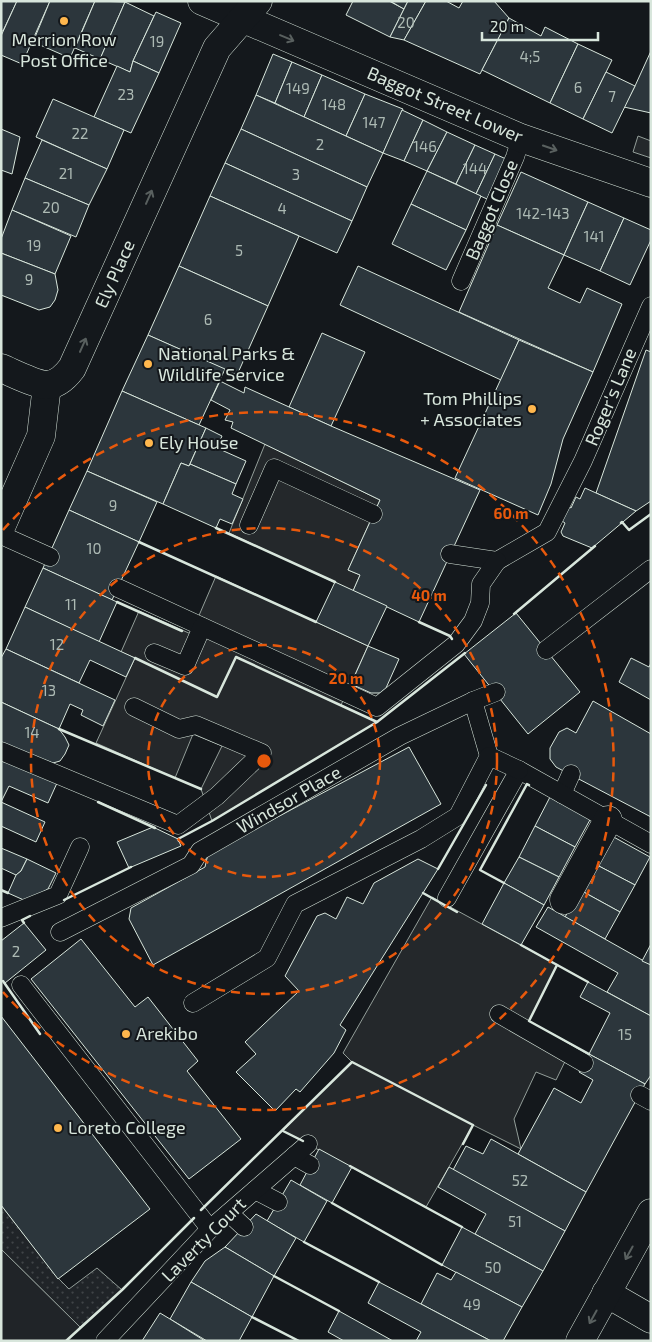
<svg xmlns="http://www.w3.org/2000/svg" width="652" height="1342" font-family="'Exo 2',sans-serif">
<defs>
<pattern id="grass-dots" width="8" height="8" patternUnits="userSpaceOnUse" patternTransform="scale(1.25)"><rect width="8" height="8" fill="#202428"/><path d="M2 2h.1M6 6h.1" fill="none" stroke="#404447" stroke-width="1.8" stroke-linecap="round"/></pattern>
</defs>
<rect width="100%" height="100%" fill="#14181c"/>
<polygon fill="url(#grass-dots)" stroke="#939e99" points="1,1205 58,1278 69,1289 97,1268 122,1290 80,1327 1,1249"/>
<polygon fill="#202428" stroke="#939e99" points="1,1249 80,1327 66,1341 1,1341"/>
<g fill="#24282b" stroke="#939e99">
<polygon points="638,136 651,141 651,158 633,152"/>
<polygon points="265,444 380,500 348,570 360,575 353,591 229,533"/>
<polygon points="216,576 368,646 341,705 377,722 212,821 201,789 222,746 193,734 175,778 96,743 135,658 121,652 139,611 191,634"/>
<polygon points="432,897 557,965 529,1021 573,1045 556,1080 536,1072 514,1119 521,1149 473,1125 426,1207 283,1131 352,1062 343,1053"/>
</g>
<g fill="#2c363c" stroke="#d8e6dc">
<polygon points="1,1 17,1 3,31 1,31"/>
<polygon points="17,1 50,1 22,64 1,55 1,36"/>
<polygon points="50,1 95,1 70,58 33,42"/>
<polygon points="95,1 125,2 100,59 75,48"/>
<polygon points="353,1 389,1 404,9 390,37 346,15"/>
<polygon points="390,1 408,1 404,9"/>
<polygon points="408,1 426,1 404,40 390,37"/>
<polygon points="426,1 446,1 459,8 463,1 494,1 509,18 480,74 404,40"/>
<polygon points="125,2 154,16 133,61 130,72 100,59"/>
<polygon points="156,12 181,23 159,73 133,61"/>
<polygon points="509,18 541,36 545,27 578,44 550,103 482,70"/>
<polygon points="578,44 612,60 583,119 550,103"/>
<polygon points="651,51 651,113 624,107 635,86"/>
<polygon points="273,54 292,62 275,103 256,95"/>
<polygon points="133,61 159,73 131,133 94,117 117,66 130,72"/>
<polygon points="292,62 322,75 304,117 275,103"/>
<polygon points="606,72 635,86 612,133 583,119"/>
<polygon points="322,75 365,94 346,136 304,117"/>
<polygon points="365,94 403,109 383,153 346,136"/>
<polygon points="256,95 383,153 367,187 241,129"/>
<polygon points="53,99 124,130 107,169 36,137"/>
<polygon points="402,110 423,120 404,161 383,153"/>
<polygon points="423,120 447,132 427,171 404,161"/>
<polygon points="1,129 20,137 12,174 1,170"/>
<polygon points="241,129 367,187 352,221 225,163"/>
<polygon points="447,132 475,145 456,184 427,171"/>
<polygon points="42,140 107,169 89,205 25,178"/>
<polygon points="475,145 495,154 476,194 456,184"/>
<polygon points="495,154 506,159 487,199 476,194"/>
<polygon points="225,163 352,221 337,253 210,196"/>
<polygon points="427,171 481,196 466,230 411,204"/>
<polygon points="521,172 588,202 564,255 497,225"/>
<polygon points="25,178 89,205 76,237 12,210"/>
<polygon points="210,196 299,236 268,306 179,266"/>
<polygon points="588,202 624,218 600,271 564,255"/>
<polygon points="411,204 466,230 446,270 392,244"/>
<polygon points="12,210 71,236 55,274 1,253 1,239"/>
<polygon points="624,218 651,230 651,240 630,285 600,271"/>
<polygon points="497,225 564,255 548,288 580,303 587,288 622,304 593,372 459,312"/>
<polygon points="1,253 55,274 58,290 55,300 50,307 39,310 1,295"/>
<polygon points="179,266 268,306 237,375 148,335"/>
<polygon points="358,266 519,340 501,380 340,305"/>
<polygon points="322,333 365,352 331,426 289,407"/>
<polygon points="148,335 225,369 199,425 122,391"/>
<polygon points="519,340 593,372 563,439 551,484 538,515 455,478"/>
<polygon points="646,350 651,352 651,501 636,511 596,493"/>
<polygon points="220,381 244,393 245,387 331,426 480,490 419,622 353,591 360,575 348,570 380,500 231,428 233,422 225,420 230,410 211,400"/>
<polygon points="122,391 206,428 189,466 181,463 163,504 87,471"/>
<polygon points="206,428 222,436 217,448 246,461 236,484 190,464"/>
<polygon points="181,463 189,466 190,464 236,484 232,494 243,499 232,524 220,519 216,528 163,504"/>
<polygon points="87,471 157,502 139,542 69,510"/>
<polygon points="585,488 636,511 592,548 563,536 561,532 565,523 562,521 568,506 571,508 576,497 580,499"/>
<polygon points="69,510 139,542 112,600 43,568"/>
<polygon points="43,568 117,602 99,642 25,607"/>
<polygon points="335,582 387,606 368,646 316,622"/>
<polygon points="25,607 135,658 126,677 90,660 79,683 6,649"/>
<polygon points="516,613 580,692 528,734 464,654"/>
<polygon points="368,646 399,659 386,688 380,693 371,693 351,684"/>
<polygon points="6,649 115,700 103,726 81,715 83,710 70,704 59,729 1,702 1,658"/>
<polygon points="631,658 649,667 651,663 651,700 619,682"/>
<polygon points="593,701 651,734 651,817 556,767 550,759 550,748 559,732 567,728 576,733"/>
<polygon points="1,702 59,729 65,737 69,745 65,754 60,761 53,763 1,744"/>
<polygon points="409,747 441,804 153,965 129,919 131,908 205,867 208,854"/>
<polygon points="1,758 57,783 48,803 9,786 1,802"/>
<polygon points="550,797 591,818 575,847 535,826"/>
<polygon points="1,802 45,822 36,842 1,826"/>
<polygon points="535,826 575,847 559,877 519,857"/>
<polygon points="153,827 178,839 181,846 129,868 117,842"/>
<polygon points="610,835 650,857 635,885 595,864"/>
<polygon points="1,848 27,859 21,871 16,875 1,868"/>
<polygon points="519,857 559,877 544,905 504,883"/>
<polygon points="27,859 56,873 48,889 26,901 8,893 16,875 21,871"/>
<polygon points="418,859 438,869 340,1025 346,1030 334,1053 300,1092 296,1089 275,1111 236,1072 256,1054 245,1042 299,991 285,976 317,916 325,913 336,919 347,897 363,904 374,883"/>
<polygon points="595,864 635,885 620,912 580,890"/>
<polygon points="504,883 544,905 521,945 482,924"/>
<polygon points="580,890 620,912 605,939 565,917"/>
<polygon points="548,907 651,965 651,1016 607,992 618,973 536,927"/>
<polygon points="24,923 46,950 5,983 1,979 1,941"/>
<polygon points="81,939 135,1007 148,997 198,1061 187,1071 241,1139 189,1179 31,979"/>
<polygon points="651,944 651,965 642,961"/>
<polygon points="588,982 651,1016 651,1075 645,1084 589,1054 610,1013 580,997"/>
<polygon points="1,1016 150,1209 58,1279 1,1205"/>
<polygon points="589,1054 645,1084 586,1192 518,1154 554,1088 581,1103 593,1080 579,1072"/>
<polygon points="491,1139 586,1192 565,1231 453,1170 466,1146 483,1154"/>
<polygon points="319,1149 352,1167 332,1203 300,1185"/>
<polygon points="449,1167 565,1231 543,1271 475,1234 486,1214 438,1187"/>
<polygon points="291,1180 327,1201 304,1242 267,1221"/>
<polygon points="256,1214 296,1238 274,1276 225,1247"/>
<polygon points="462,1227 543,1271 522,1307 442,1265"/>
<polygon points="225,1247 274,1276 252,1317 191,1282 205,1261"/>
<polygon points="456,1272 522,1307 503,1341 491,1341 421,1304 437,1273 451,1280"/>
<polygon points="191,1282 252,1317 239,1341 207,1341 170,1319"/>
<polygon points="379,1282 421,1304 491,1341 416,1341 421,1332 368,1303"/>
<polygon points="339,1311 393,1341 344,1341 328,1332"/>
<polygon points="160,1313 170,1319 205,1341 142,1341"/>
</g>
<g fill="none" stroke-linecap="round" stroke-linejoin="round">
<defs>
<g id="lane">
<polyline points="461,281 515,157 521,138"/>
<polyline points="249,525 274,468 373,514"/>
<polyline points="1,535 50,557"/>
<polyline points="450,554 497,561 547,532 583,461 651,306"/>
<polyline points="118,588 377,707 456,644 473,621 480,603 481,584 497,561"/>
<polyline points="546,650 651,569"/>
<polyline points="154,653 185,666 202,627"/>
<polyline points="473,701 496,692"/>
<polyline points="1,751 178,825 217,796 262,753 196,725 179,729 134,707"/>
<polyline points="562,794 571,774"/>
<polyline points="447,898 519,770 651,844"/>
<polyline points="1,918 58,895 80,847"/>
<polyline points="60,932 191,865 200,851 400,736 473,701 489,756 519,770"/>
<polyline points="21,985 210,1229"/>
<polyline points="193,1003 267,958 295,904 421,839 458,816 489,756"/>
<polyline points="499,1014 584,1063"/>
<polyline points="640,1095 651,1101"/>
<polyline points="294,1156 310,1165"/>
<polyline points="255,1190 278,1202"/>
<polyline points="229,1213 244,1227"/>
<polyline points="105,1341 210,1229 308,1144"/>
</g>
<g id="street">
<polyline points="1,527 41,436 47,385"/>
<polyline points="564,900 608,820"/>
</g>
<g id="secondary">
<polyline points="202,1 521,138 651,183"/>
<path d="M1,368C13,373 34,384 46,385C57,385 66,376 72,368L217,48L258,1"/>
<polyline points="606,1293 651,1319"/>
<polyline points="580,1341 651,1213"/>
</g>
</defs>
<use href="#lane" stroke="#d8e6dc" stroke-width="19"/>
<use href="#street" stroke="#d8e6dc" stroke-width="29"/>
<use href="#secondary" stroke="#d8e6dc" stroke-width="29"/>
<use href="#lane" stroke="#14181c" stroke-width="18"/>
<use href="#street" stroke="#14181c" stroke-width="28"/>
<use href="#secondary" stroke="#14181c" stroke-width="28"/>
<g stroke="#d8e6dc" stroke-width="2.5">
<polyline points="621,523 622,522 629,530 651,514"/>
<polyline points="216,528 335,582"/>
<polyline points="139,542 316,622"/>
<polyline points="117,602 182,631"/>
<polyline points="514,614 595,546"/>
<polyline points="419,622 450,636 452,639"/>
<polyline points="135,658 217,697 236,657 377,722"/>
<polyline points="59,729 201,789"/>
<polyline points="98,802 155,828"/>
<polyline points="179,841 178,839 212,821 377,722 465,653"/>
<polyline points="438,869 486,785"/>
<polyline points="504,883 480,870 527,784 529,785"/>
<polyline points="1,890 8,893"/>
<polyline points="423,893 457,912"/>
<polyline points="64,900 131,867"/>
<polyline points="24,923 22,920 30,916"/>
<polyline points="521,945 588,982"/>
<polyline points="557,965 529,1021 589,1054"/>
<polyline points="3,981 40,1034"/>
<polyline points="283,1131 303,1141"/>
<polyline points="350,1166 462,1227"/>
<polyline points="332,1203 442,1265"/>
<polyline points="201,1210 352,1062 473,1125 463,1144"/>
<polyline points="304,1242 379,1282"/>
<polyline points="274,1276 339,1311"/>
<polyline points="252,1317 299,1341"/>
<polyline points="66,1341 122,1290 194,1218"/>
</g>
</g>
<defs><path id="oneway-shaft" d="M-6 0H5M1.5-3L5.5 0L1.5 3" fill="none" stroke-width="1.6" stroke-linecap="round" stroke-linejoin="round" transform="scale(1.25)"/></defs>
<g stroke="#59605f">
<use href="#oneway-shaft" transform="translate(287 38) rotate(23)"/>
<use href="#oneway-shaft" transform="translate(550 148) rotate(19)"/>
<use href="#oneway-shaft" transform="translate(149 197) rotate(-66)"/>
<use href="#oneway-shaft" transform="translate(83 345) rotate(-66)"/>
<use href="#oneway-shaft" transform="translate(629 1253) rotate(119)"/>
<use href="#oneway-shaft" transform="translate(593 1317) rotate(119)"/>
</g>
<g fill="none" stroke="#e8590c" stroke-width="2.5" stroke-dasharray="9 6">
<circle cx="264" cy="761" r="116"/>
<circle cx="264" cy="761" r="233"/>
<path d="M3 530A349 349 0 1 1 3 992"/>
</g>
<g fill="#ffb74d" stroke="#14181c" stroke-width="2">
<circle cx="64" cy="21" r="5"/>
<circle cx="148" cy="364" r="5"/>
<circle cx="532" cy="409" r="5"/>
<circle cx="149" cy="443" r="5"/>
<circle cx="126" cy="1034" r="5"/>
<circle cx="58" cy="1128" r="5"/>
</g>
<g text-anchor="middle" stroke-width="4" stroke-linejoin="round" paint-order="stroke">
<g font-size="15" fill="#adbab4">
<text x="406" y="28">20</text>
<text x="157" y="47">19</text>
<text x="530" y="62">4;5</text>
<text x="578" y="93">6</text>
<text x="298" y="94">149</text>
<text x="126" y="100">23</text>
<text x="612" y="102">7</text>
<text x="334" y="110">148</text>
<text x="374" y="128">147</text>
<text x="80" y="139">22</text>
<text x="320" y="150">2</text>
<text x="425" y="152">146</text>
<text x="475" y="174">144</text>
<text x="66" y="179">21</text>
<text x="296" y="180">3</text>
<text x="51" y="213">20</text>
<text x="282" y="214">4</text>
<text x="543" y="219">142-143</text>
<text x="594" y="242">141</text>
<text x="34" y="251">19</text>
<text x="239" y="256">5</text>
<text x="29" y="285">9</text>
<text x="208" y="325">6</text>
<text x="113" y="511">9</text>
<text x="94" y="554">10</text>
<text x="71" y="610">11</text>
<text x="57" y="650">12</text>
<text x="49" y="696">13</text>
<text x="32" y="738">14</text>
<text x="16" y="957">2</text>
<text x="625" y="1040">15</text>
<text x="520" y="1186">52</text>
<text x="515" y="1227">51</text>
<text x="493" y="1273">50</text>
<text x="472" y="1310">49</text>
</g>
<g font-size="18" fill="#d8e6dc" stroke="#14181c" text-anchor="start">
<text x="64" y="46" text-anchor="middle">Merrion Row<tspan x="64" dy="21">Post Office</tspan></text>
<text x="158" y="360">National Parks &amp;<tspan x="158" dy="21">Wildlife Service</tspan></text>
<text x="522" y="405" text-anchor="end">Tom Phillips<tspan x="522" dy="21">+ Associates</tspan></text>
<text x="159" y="449">Ely House</text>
<text x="136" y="1040">Arekibo</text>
<text x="68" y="1134">Loreto College</text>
</g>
<g font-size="18" fill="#d8e6dc" stroke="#14181c">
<text transform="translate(445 105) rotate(23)" y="6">Baggot Street Lower</text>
<text transform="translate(492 210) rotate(-67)" y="6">Baggot Close</text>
<text transform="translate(115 274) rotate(-66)" y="6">Ely Place</text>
<text transform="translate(611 397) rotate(-67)" y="6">Roger's Lane</text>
<text transform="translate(289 800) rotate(-30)" y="6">Windsor Place</text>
<text transform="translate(204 1240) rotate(-45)" y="6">Laverty Court</text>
</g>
</g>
<circle cx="264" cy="761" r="8" fill="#e8590c" stroke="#14181c" stroke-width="2.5"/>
<g font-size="15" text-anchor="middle" font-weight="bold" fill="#e8590c" stroke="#14181c" stroke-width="4" stroke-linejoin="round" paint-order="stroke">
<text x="511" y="519">60 m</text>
<text x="429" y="601">40 m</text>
<text x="346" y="684">20 m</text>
</g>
<rect width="652" height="1342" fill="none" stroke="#d8e6dc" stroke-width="5"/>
<path d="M482 32v8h116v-8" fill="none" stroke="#d8e6dc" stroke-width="2.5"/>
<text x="490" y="32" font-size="15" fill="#d8e6dc" stroke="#14181c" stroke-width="4" paint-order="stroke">20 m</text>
</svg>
